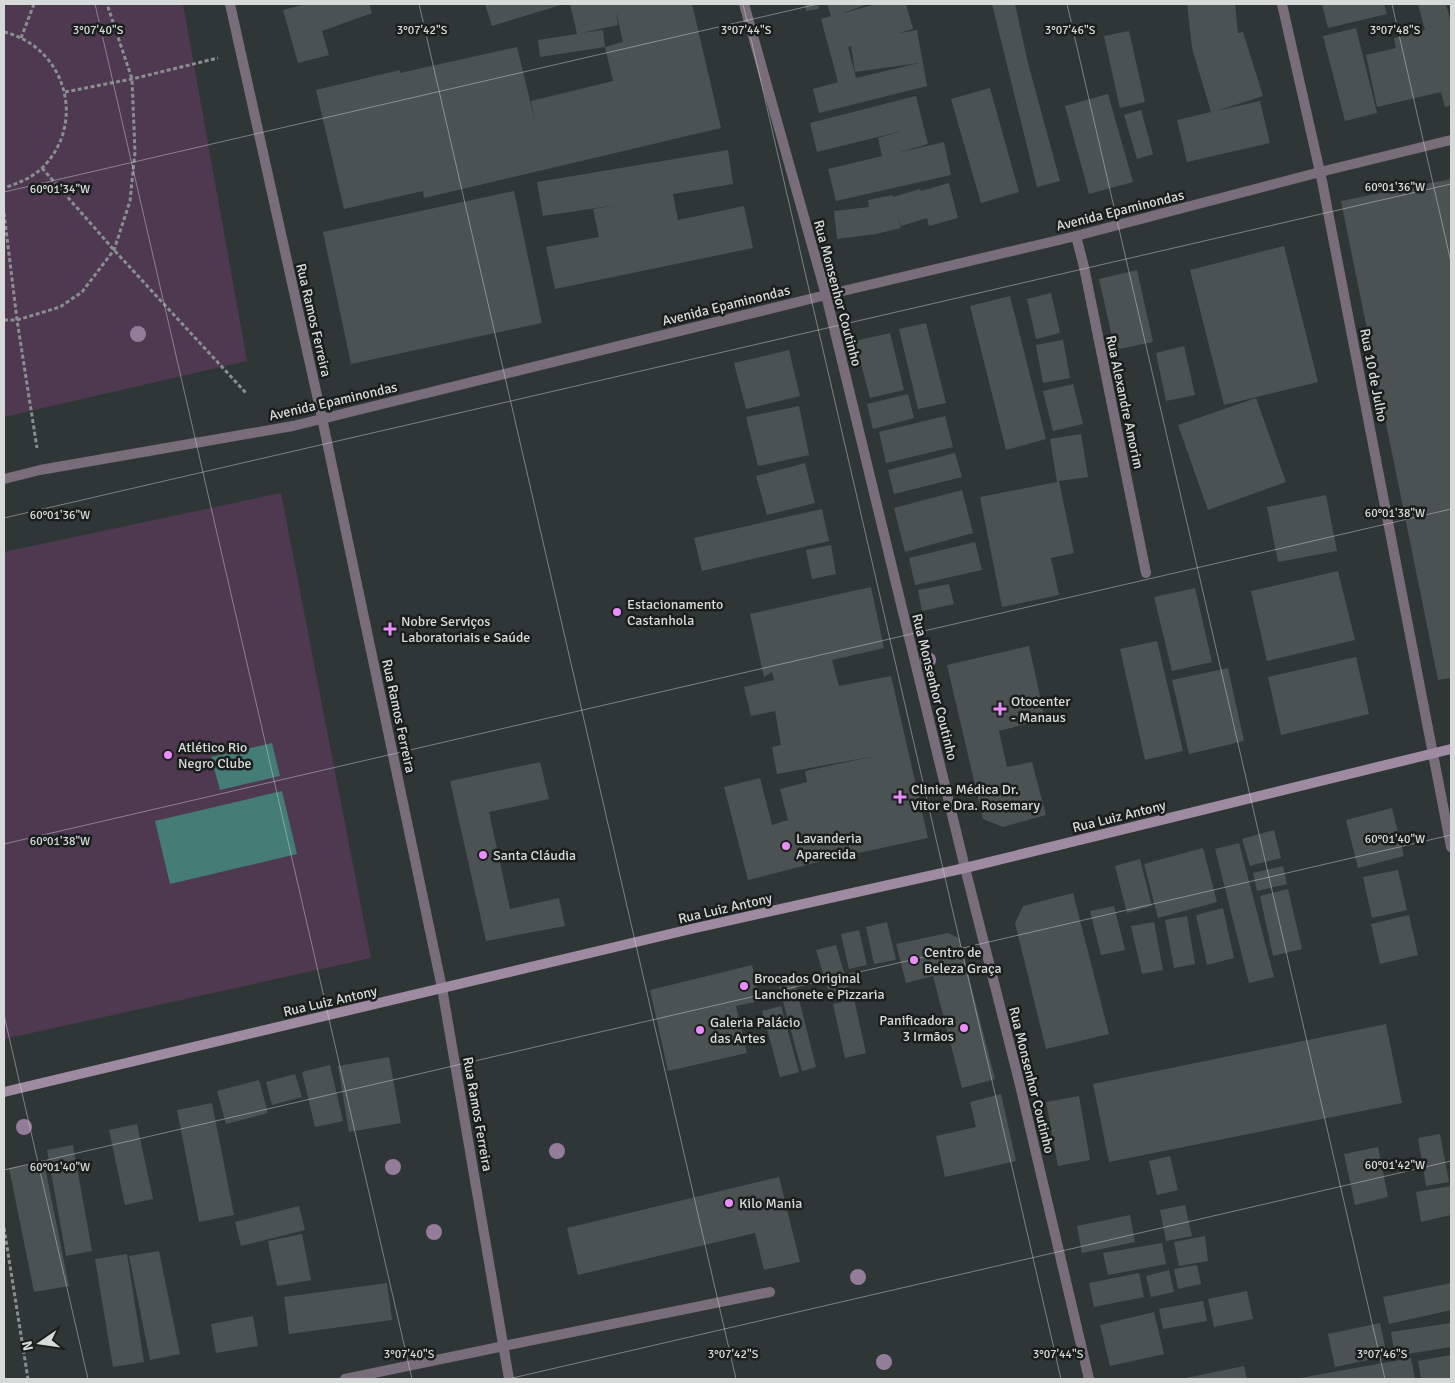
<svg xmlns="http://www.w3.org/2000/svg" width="1455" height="1383" font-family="Signika,sans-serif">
<rect width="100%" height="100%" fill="#2f3736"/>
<g fill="#4e3951">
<polygon points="4,4 183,4 247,361 4,417"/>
<polygon points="281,493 371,958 4,1039 4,552"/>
</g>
<g fill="#457c76">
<polygon points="272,743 280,776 220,790 211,757"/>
<polygon points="282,791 297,854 170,884 155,821"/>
</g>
<g fill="#4a5352" fill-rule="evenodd">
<polygon points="306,4 369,4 372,13 322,31 329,55 298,63 283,10"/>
<polygon points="485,4 564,4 492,26"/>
<polygon points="570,4 692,4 721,128 424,198 423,191 344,209 316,90 400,70 400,73 517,47 535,121 531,101 613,81 605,47 623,42 616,12 618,25 581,33 603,30 605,47 540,57 538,40 577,34"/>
<polygon points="805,4 818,4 819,9 806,11"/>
<path d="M827,4H868L840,14L876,4H906L913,29L899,33L917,30L927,86L819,113L813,89L838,82L821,19L831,16ZM851,46L855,72L919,63L856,78L848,47Z"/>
<polygon points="992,4 1015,4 1028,63 1060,181 1037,187"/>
<polygon points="1187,4 1235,4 1238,33 1243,32 1263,96 1216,111 1260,101 1270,143 1187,162 1177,120 1211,112 1192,48"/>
<polygon points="1322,4 1384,4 1387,14 1328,28"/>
<polygon points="1418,4 1446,4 1451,23 1451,105 1445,107 1441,92 1377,107 1366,55 1396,48 1394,38 1425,30"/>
<polygon points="1356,28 1377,113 1345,121 1323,36"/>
<polygon points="1129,31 1145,102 1120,108 1104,36"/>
<polygon points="990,88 1019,192 981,203 951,99"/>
<polygon points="1108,94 1133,182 1089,194 1065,106"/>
<polygon points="916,96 928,144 897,153 944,142 951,175 836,201 828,169 882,156 878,138 902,131 817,152 810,123"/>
<polygon points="1141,110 1153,154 1137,159 1124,115"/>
<polygon points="728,150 733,184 673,194 678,220 744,206 753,248 555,289 546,247 599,237 593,209 617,205 543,216 537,182"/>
<polygon points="1451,179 1451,678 1438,680 1341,201"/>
<polygon points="949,183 958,218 929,226 927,218 901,226 897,211 901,228 876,234 837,239 834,211 869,207 868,200 893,195 893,197 920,189 921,191"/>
<polygon points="514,191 542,323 351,364 323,232"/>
<polygon points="1284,246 1318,382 1224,405 1190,270"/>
<polygon points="1137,270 1153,342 1115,350 1099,279"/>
<polygon points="1051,293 1060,333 1036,339 1027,299"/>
<polygon points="1010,296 1046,439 1006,450 970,306"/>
<polygon points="926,323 946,403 918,409 899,329"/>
<polygon points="890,333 904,390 870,398 855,341"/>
<polygon points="1063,340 1070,378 1043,383 1036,345"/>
<polygon points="1184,346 1195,395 1166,401 1156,353"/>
<polygon points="789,350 800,396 746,409 734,363"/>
<polygon points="1073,384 1083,424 1053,431 1043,391"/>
<polygon points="908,394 914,418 873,429 867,404"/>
<polygon points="1256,398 1286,482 1208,510 1178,425"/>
<polygon points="799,406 809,455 758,466 746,417"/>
<polygon points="945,416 953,447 886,463 879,432"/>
<polygon points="1081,434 1088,477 1059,481 1074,553 1051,558 1059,595 1002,607 980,497 1057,482 1050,439"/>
<polygon points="955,453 962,477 894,494 888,470"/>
<polygon points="805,463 815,503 767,515 756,476"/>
<polygon points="962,490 973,533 905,552 894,508"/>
<polygon points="1326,495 1337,551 1278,562 1267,507"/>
<polygon points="822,509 829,541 702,571 694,538"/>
<polygon points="975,542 982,570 915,585 909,558"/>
<polygon points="831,545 836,574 812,579 806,550"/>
<polygon points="1338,571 1355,640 1267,661 1251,591"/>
<polygon points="949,584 954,604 922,611 918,590"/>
<polygon points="871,587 884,648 832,660 839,686 891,676 928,838 826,860 748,880 724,787 760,778 772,825 788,820 780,789 807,782 805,771 875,756 777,774 772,747 781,745 775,711 751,716 744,687 774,680 772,672 764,677 750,614"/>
<polygon points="1195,588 1212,662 1172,671 1154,597"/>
<polygon points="1157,641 1183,751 1145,760 1120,649"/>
<polygon points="1029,646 1045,719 999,731 1007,767 1032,762 1046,815 1003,827 983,819 947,665"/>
<polygon points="1356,657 1369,714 1281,735 1268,677"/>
<polygon points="1228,668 1244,741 1189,754 1172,680"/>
<polygon points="540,762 549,799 489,812 510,909 559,898 565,926 486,941 450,781"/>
<polygon points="1392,808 1404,856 1358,868 1346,820"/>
<polygon points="1274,830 1281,858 1250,866 1242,839"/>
<polygon points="1239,843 1274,977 1249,983 1215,849"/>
<polygon points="1203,848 1217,902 1158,918 1144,864"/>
<polygon points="1140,859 1152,906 1127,913 1115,866"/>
<polygon points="1283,866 1287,884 1257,891 1253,873"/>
<polygon points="1398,870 1407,910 1372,918 1363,877"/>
<polygon points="1288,889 1302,949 1273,956 1260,896"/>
<polygon points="1073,893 1109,1034 1046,1049 1015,923 1023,906"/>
<polygon points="1114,906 1125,950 1101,955 1090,911"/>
<polygon points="1223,908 1234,958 1207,965 1196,915"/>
<polygon points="1409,915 1418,955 1380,964 1371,924"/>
<polygon points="1187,916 1195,964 1174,968 1165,920"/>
<polygon points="887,922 896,960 874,964 866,927"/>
<polygon points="1154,922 1163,970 1142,974 1131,926"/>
<polygon points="859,930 867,965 849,969 841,934"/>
<polygon points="948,933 959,938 995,1079 962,1088 933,976 906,983 896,944"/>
<polygon points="836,945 849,990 830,996 816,950"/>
<polygon points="752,965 760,1001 736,1006 747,1053 668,1071 650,990"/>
<polygon points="795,983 816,1067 802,1071 779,987"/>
<polygon points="854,999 866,1053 845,1058 833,1004"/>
<polygon points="781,1006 799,1072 780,1077 762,1011"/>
<polygon points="1386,1024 1402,1103 1109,1162 1093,1084"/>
<polygon points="389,1057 401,1123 349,1132 338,1066"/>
<polygon points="330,1065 343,1121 315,1127 302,1072"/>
<polygon points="295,1074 302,1097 272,1105 266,1082"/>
<polygon points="259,1080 268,1113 226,1124 217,1091"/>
<polygon points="1001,1094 1016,1161 945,1177 936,1136 976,1127 970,1102"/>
<polygon points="1079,1096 1090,1160 1058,1166 1046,1102"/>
<polygon points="212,1103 234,1215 199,1222 177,1110"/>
<polygon points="137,1124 153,1199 125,1205 109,1130"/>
<polygon points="1440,1134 1449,1182 1426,1186 1418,1138"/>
<polygon points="73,1145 92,1251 66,1256 47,1150"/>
<polygon points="1378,1147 1388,1197 1355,1205 1344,1154"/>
<polygon points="1170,1156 1178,1190 1157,1195 1149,1161"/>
<polygon points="44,1162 69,1286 34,1292 9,1168"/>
<polygon points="779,1177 800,1262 764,1270 755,1233 578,1275 567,1228"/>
<polygon points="1451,1186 1451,1215 1421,1222 1416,1192"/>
<polygon points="1185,1205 1192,1236 1166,1241 1160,1210"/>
<polygon points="299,1206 305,1230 241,1246 235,1222"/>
<polygon points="1130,1215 1135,1242 1082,1253 1077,1226"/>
<polygon points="302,1234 311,1280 277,1286 268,1241"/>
<polygon points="1205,1236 1208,1261 1179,1266 1174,1242"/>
<polygon points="1162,1243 1166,1264 1108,1275 1103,1253"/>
<polygon points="159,1251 180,1354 150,1360 129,1256"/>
<polygon points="127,1254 144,1362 113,1367 95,1259"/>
<polygon points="1197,1265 1201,1284 1178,1289 1174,1269"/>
<polygon points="1169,1270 1174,1292 1151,1297 1146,1276"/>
<polygon points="1139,1273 1144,1297 1094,1307 1089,1283"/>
<polygon points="387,1283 392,1320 289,1334 284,1297"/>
<polygon points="1451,1283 1451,1310 1389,1324 1383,1297"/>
<polygon points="1247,1291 1253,1319 1214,1327 1208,1299"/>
<polygon points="1203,1301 1207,1321 1163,1329 1159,1309"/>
<polygon points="1154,1312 1164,1354 1110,1366 1100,1325"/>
<polygon points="253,1316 258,1346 216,1353 211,1324"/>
<polygon points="1380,1323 1387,1356 1335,1367 1328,1334"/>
<polygon points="1451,1323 1451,1347 1395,1356 1391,1332"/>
<polygon points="1451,1355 1451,1379 1421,1379 1418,1361"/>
<polygon points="1411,1358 1415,1379 1300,1379 1300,1378"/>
<polygon points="1244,1366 1247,1379 1186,1379 1186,1378"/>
</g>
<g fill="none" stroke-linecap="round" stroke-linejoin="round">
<g stroke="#888f8e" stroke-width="3" stroke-dasharray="4 2.5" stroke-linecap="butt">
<path d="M4,32C66,47 88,124 41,169C30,179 18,183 4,188"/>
<polyline points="21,38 34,4"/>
<polyline points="65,92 132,79 218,58"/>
<polyline points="42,168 114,250 247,394"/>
<polyline points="4,213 17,320 37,448"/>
<polyline points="4,320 17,320 60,307 82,292 114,250 130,201 135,152 132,79 107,4"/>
<polyline points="4,1228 28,1379"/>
</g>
<polyline stroke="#796c7b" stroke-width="10" points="504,1346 770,1292"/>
<g stroke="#796c7b" stroke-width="10">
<polyline points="744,4 826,295 965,868 1019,1081 1089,1379"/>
<polyline points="1076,236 1084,267 1146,573"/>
<polyline points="345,1379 504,1346"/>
</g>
<g stroke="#796c7b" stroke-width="10">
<polyline points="230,4 322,418 442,988 509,1379"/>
<polyline points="1282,4 1322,181 1451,847"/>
<polyline points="4,479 40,470 293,426 826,295 1076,236 1320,172 1451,140"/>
</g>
<polyline stroke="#9e8aa1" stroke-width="10" points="4,1092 691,929 965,868 1451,749"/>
</g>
<g fill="#937d9a">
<circle cx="138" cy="334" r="8"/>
<circle cx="928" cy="660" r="8"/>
<circle cx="24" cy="1127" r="8"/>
<circle cx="557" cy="1151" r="8"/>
<circle cx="393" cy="1167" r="8"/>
<circle cx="434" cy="1232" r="8"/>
<circle cx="858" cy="1277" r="8"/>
<circle cx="884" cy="1362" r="8"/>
</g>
<path fill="none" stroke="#d6dbda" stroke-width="1" stroke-opacity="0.45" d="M95,4L412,1379M419,4L736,1379M743,4L1061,1379M1067,4L1385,1379M1392,4L1451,262M4,192L818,4M4,518L1451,184M4,844L1451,509M4,1015L88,1379M4,1170L1451,835M508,1379L1451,1161"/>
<g fill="#eb8dfb" stroke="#1a1e1d" stroke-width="2">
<circle cx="617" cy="612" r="5"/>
<path d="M387.5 621.5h5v5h5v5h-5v5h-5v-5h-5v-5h5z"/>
<path d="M997.5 701.5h5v5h5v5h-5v5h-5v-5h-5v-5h5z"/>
<circle cx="168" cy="755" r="5"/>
<path d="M897.5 789.5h5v5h5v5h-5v5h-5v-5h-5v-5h5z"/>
<circle cx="786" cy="846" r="5"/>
<circle cx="483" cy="855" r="5"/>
<circle cx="914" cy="960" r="5"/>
<circle cx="744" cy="986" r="5"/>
<circle cx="964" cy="1028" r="5"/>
<circle cx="700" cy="1030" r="5"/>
<circle cx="729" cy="1203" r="5"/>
</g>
<g text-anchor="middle" stroke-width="5" stroke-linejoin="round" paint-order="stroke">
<g font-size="14" fill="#d6dbda" stroke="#1a1e1d">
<text transform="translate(1120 210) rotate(-14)" y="5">Avenida Epaminondas</text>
<text transform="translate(838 293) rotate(75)" y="5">Rua Monsenhor Coutinho</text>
<text transform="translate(726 305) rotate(-14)" y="5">Avenida Epaminondas</text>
<text transform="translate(314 320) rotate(77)" y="5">Rua Ramos Ferreira</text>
<text transform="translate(1374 375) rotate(79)" y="5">Rua 10 de Julho</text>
<text transform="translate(333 401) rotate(-13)" y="5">Avenida Epaminondas</text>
<text transform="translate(1125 402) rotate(78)" y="5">Rua Alexandre Amorim</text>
<text transform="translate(935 687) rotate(76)" y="5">Rua Monsenhor Coutinho</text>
<text transform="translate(399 716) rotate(78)" y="5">Rua Ramos Ferreira</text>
<text transform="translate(1119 816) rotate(-14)" y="5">Rua Luiz Antony</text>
<text transform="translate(725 908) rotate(-13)" y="5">Rua Luiz Antony</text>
<text transform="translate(330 1001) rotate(-13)" y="5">Rua Luiz Antony</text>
<text transform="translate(1032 1080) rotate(76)" y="5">Rua Monsenhor Coutinho</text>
<text transform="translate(478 1114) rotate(80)" y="5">Rua Ramos Ferreira</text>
</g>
<g font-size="14" fill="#d6dbda" stroke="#1a1e1d" text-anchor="start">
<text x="627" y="609">Estacionamento<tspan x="627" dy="16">Castanhola</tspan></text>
<text x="401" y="626">Nobre Serviços<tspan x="401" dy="16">Laboratoriais e Saúde</tspan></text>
<text x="1011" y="706">Otocenter<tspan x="1011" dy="16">- Manaus</tspan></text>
<text x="178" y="752">Atlético Rio<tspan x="178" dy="16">Negro Clube</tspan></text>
<text x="911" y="794">Clinica Médica Dr.<tspan x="911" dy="16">Vitor e Dra. Rosemary</tspan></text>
<text x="796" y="843">Lavanderia<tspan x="796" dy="16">Aparecida</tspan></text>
<text x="493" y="860">Santa Cláudia</text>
<text x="924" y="957">Centro de<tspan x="924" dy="16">Beleza Graça</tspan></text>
<text x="754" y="983">Brocados Original<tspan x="754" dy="16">Lanchonete e Pizzaria</tspan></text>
<text x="954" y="1025" text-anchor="end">Panificadora<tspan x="954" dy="16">3 Irmãos</tspan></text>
<text x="710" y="1027">Galeria Palácio<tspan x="710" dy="16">das Artes</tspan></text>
<text x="739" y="1208">Kilo Mania</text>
</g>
</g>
<g font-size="12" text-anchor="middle" fill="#d6dbda" stroke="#1a1e1d" stroke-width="5" stroke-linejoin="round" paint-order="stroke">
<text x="98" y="34">3°07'40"S</text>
<text x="422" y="34">3°07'42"S</text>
<text x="746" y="34">3°07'44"S</text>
<text x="1070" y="34">3°07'46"S</text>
<text x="1395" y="34">3°07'48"S</text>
<text x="1395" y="191">60°01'36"W</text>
<text x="60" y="193">60°01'34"W</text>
<text x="1395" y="517">60°01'38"W</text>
<text x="60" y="519">60°01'36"W</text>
<text x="1395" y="843">60°01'40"W</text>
<text x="60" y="845">60°01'38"W</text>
<text x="1395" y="1169">60°01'42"W</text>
<text x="60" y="1171">60°01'40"W</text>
<text x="409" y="1358">3°07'40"S</text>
<text x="733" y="1358">3°07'42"S</text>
<text x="1058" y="1358">3°07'44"S</text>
<text x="1382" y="1358">3°07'46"S</text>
</g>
<rect width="1455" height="1383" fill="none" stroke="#d6dbda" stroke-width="10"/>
<g transform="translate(40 1343) rotate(257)" stroke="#1a1e1d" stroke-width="4" paint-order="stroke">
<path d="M0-4L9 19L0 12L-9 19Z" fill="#d6dbda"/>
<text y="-8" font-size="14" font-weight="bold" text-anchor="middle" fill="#d6dbda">N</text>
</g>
</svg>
